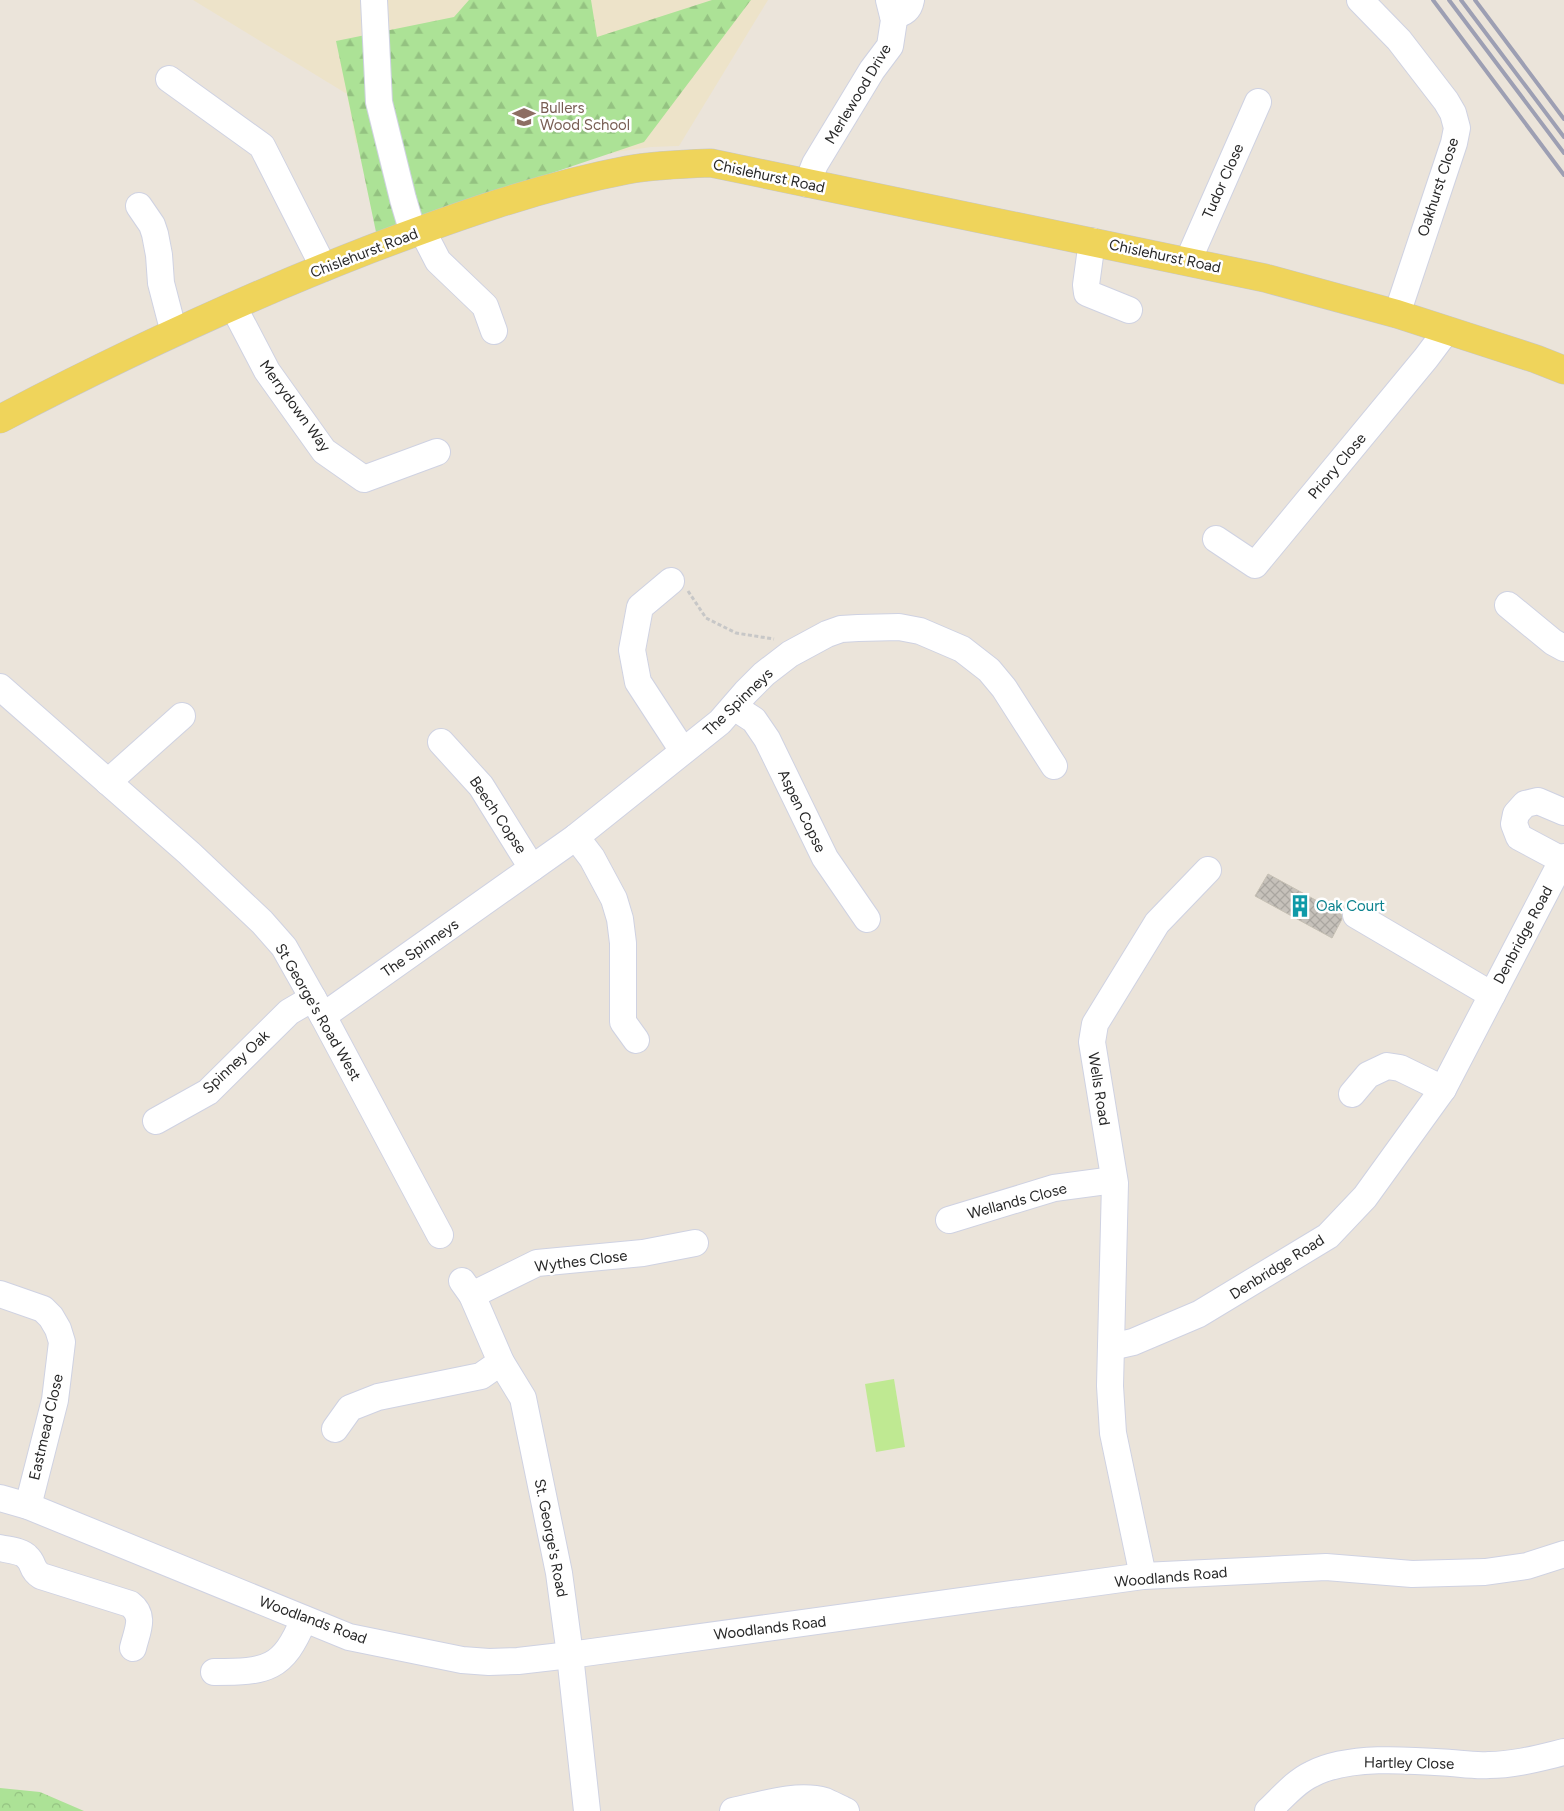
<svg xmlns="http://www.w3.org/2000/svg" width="1564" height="1811" font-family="Figtree,sans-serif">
<defs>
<pattern id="forest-firs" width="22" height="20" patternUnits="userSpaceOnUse" patternTransform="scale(1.25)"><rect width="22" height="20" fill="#ace296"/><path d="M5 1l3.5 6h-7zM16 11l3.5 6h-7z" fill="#94c281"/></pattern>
<pattern id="park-crowns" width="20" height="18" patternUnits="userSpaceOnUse" patternTransform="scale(1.25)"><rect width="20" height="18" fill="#ace296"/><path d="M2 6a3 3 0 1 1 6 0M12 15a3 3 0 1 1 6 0" fill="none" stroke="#94c281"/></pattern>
<pattern id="building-cross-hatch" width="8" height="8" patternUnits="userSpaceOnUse" patternTransform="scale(1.25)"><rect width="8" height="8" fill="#c6c1ba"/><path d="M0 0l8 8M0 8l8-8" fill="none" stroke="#aaa6a0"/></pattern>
</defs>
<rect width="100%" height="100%" fill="#ebe4da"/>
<polygon fill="#ede3c9" points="193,0 768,0 679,146 651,147 622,151 528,172 385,140 356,143 347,94"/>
<polygon fill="url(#forest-firs)" points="469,0 591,0 597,37 712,0 751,0 644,142 376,232 336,41 454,17"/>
<polygon fill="url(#park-crowns)" points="0,1788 40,1792 84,1811 0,1811"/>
<polygon fill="#bfe992" points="894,1379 905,1447 876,1452 865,1384"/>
<polygon fill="url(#building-cross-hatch)" stroke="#c6c0b4" points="1268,874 1341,914 1342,919 1332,938 1255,896"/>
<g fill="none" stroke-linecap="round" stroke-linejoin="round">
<defs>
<g id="minor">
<polyline points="374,0 379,102 403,199 413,233"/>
<polyline points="1360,0 1399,40 1446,101 1453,113 1457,128 1454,143 1397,314"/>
<path d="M893,15C903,14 909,11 911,0"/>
<polyline points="169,79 262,146 324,268"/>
<polyline points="807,184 815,164 872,70 890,46 894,20 889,0"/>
<polyline points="139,206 152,225 155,234 159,255 161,283 174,333"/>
<polyline points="422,230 438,261 485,306 494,331"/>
<polyline points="1092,241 1086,285 1087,293 1129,310"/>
<polyline points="1188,261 1258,102"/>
<polyline points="233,306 267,371 324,451 364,479 437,452"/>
<polyline points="1216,539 1255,565 1426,358 1447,330"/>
<polyline points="671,581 640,607 632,650 638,682 683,751"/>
<polyline points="1508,605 1553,642 1564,648"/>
<polyline points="0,687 189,853 262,922 284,947 323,1016 440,1235"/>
<polyline points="734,707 754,720 767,739 825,858 867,919"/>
<polyline points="441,742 481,786 532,868"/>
<polyline points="108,782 182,716"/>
<polyline points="576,837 592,858 614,899 620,919 623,943 623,1022 636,1040"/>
<polyline points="1562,860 1519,837 1514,824 1516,814 1525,804 1538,801 1564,812"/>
<polyline points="1356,915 1492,995"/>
<polyline points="323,1016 576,837 720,722 746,692 764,674 790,654 827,634 841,629 858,628 899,627 920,631 962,649 989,670 1004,688 1054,766"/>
<polyline points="1352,1094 1368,1075 1387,1066 1400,1068 1443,1089"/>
<polyline points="156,1121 208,1092 289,1012 313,998"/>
<polyline points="949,1220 1054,1188 1114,1180"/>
<polyline points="462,1281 472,1295 501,1362 523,1398 559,1573 570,1655 587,1811"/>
<polyline points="0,1294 43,1309 51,1317 58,1329 62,1342 55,1400 28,1506"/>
<polyline points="472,1295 537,1263 643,1253 695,1243"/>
<polyline points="1111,1347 1133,1342 1199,1314 1328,1236 1365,1197 1443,1089 1564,857"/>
<polyline points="335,1429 350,1408 378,1397 481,1376 501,1362"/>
<polyline points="0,1498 28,1506 349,1637 462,1660 489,1662 518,1661 570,1655 1143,1576 1326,1567 1412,1574 1485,1572 1527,1566 1564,1554"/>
<path d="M0,1548C8,1550 22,1551 27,1557C35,1564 30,1569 41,1576L130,1604C146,1616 137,1631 133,1648"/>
<polyline points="1143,1576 1113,1433 1110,1386 1115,1183 1092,1042 1095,1024 1157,923 1208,870"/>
<path d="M214,1672C267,1672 283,1670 304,1619"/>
<path d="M733,1811C761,1805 797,1793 825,1801C832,1804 839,1808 846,1811"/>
<path d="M1268,1811C1282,1798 1295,1782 1312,1774C1348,1755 1410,1760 1451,1763C1463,1764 1476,1766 1489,1765C1514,1765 1539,1758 1564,1752"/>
</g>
<path id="major" d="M0,419C120,356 242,299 368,250C452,218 538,187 627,170C654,165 683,164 711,163L1265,278L1397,314L1536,359L1564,370"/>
</defs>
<use href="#minor" stroke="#cfd2e2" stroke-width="28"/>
<use href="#major" stroke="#c7c7c7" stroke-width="29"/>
<polyline stroke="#c7c7c7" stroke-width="3" stroke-dasharray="4 2.5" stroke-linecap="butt" points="688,591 706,618 736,633 774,639"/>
<use href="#minor" stroke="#fff" stroke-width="26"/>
<use href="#major" stroke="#efd45b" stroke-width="28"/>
<g stroke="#9d9fb3" stroke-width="4">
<polyline points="1433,0 1564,175"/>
<polyline points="1449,0 1564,153"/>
<polyline points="1461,0 1564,137"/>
<polyline points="1475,0 1564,119"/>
</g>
</g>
<defs>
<symbol id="school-bare" viewBox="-9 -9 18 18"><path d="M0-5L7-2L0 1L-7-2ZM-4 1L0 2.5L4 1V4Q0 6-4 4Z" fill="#8d6e63" stroke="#fff" stroke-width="2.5" paint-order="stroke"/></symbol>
<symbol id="building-bare" viewBox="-9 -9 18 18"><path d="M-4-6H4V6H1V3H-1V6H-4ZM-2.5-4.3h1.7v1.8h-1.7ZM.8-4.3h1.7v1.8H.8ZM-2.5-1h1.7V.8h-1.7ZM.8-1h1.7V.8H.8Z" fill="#0f9aa8" stroke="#fff" stroke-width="2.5" paint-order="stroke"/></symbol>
</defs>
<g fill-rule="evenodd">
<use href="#school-bare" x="508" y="101" width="32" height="32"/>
<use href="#building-bare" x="1284" y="890" width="32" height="32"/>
</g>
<g text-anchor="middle" stroke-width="5" stroke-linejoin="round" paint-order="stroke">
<g font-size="15" fill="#282828" stroke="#fff">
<text transform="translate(858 94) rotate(-59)" y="5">Merlewood Drive</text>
<text transform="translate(769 176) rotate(12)" y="5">Chislehurst Road</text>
<text transform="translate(1223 181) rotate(-66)" y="5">Tudor Close</text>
<text transform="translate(1438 187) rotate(-72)" y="5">Oakhurst Close</text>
<text transform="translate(364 253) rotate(-21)" y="5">Chislehurst Road</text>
<text transform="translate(1165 256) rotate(12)" y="5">Chislehurst Road</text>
<text transform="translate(295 406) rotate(54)" y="5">Merrydown Way</text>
<text transform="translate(1337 466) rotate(-50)" y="5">Priory Close</text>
<text transform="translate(738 702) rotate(-44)" y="5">The Spinneys</text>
<text transform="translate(802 811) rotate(64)" y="5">Aspen Copse</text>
<text transform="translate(498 815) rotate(56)" y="5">Beech Copse</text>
<text transform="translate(1523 935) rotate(-62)" y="5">Denbridge Road</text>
<text transform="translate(420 948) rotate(-35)" y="5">The Spinneys</text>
<text transform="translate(318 1012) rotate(60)" y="5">St George's Road West</text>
<text transform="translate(236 1062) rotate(-43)" y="5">Spinney Oak</text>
<text transform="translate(1099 1089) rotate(81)" y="5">Wells Road</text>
<text transform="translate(1017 1201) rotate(-15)" y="5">Wellands Close</text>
<text transform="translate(581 1261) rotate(-7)" y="5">Wythes Close</text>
<text transform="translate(1277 1267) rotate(-32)" y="5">Denbridge Road</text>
<text transform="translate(46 1427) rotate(-77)" y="5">Eastmead Close</text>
<text transform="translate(551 1538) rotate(79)" y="5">St. George's Road</text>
<text transform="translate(1171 1577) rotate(-5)" y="5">Woodlands Road</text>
<text transform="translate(313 1620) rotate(20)" y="5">Woodlands Road</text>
<text transform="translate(770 1628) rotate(-7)" y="5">Woodlands Road</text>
<text transform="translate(1409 1763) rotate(1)" y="5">Hartley Close</text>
</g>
<g font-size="15" fill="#785e54" stroke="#fff" text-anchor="start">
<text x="540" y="113">Bullers<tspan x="540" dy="17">Wood School</tspan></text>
</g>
<g font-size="15" fill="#0d838f" stroke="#fff" text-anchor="start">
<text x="1316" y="911">Oak Court</text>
</g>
</g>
</svg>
